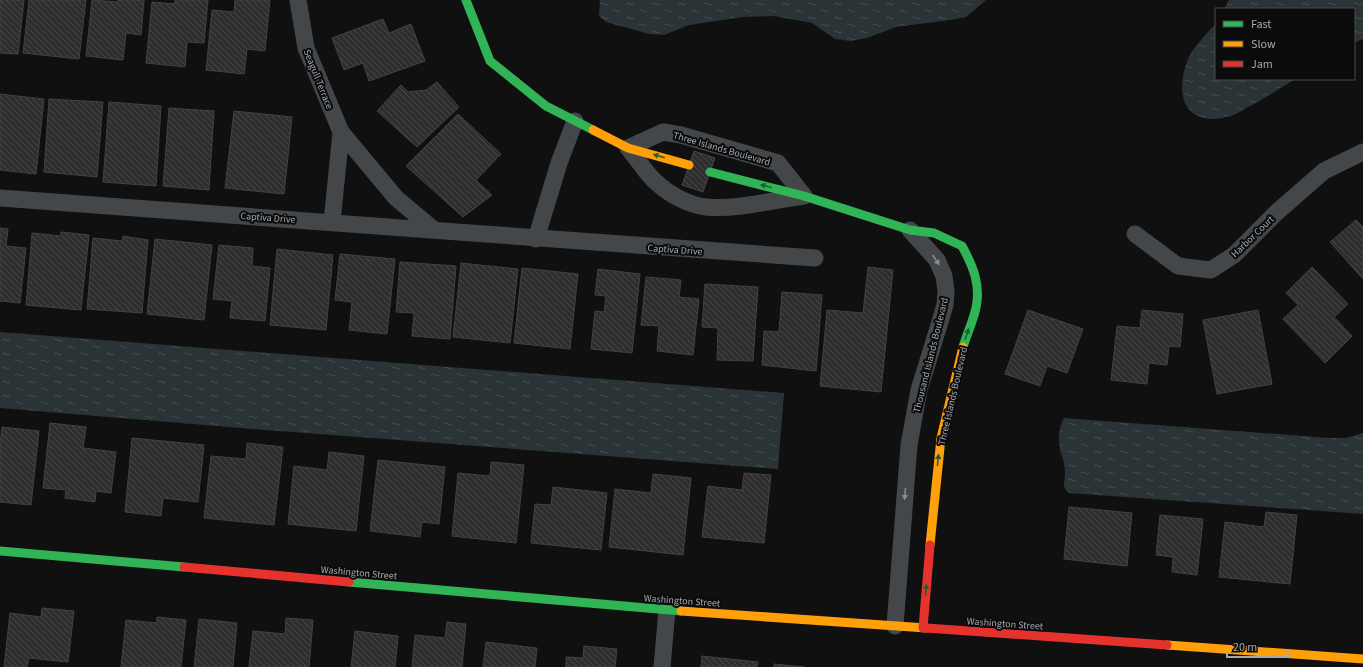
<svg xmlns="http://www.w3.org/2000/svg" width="1363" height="667" font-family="'Source Sans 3',sans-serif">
<defs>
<pattern id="water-ripples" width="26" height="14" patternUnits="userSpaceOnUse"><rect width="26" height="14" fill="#2a3336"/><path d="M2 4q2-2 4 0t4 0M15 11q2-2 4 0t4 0" fill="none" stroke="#464e51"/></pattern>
<pattern id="building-back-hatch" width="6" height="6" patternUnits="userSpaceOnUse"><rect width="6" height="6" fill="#2e2e2f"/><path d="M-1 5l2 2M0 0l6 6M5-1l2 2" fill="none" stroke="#49494b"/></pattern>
</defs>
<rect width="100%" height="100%" fill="#101011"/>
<g fill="url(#water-ripples)">
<polygon points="600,0 986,0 966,17 950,20 896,27 867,38 851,41 835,39 812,23 774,16 743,17 689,25 664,35 649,34 606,22 599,16"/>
<polygon points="1229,0 1363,0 1363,39 1354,43 1354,9 1224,9"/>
<path d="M1216,23V79H1295C1279,89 1264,99 1248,107C1242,110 1237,114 1231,116C1186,129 1173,97 1188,59C1191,50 1209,31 1216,23Z"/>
<polygon points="0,332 784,393 778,469 266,430 0,408"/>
<path d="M1064,418L1330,438H1346L1363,433V514L1069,493C1062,488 1064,484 1065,476C1065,472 1065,468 1064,464C1064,458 1060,454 1060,449C1058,439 1059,426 1064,418Z"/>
</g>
<g fill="url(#building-back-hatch)" stroke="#404244">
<polygon points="0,0 24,0 18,54 0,53"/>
<polygon points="29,0 86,0 79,59 23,53"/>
<polygon points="92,0 118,2 118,0 144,0 141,35 126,33 123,60 86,56"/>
<polygon points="175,0 208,0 204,43 187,42 185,67 146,63 152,2 175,4"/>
<polygon points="235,0 270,0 265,51 247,49 244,74 206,70 212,10 234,12"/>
<polygon points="383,19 389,33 411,24 425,61 369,81 363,63 344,70 332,38"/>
<polygon points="437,82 459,107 417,147 377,111 401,85 408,92 426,90"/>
<polygon points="0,94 44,99 36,174 0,170"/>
<polygon points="49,99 103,102 97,177 44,172"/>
<polygon points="109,102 161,106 156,186 103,182"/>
<polygon points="169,108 214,111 209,190 163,186"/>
<polygon points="234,111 292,117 284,194 225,188"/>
<polygon points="458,114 501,154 476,180 492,195 463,217 406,166"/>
<polygon points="694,151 715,158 703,192 682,185"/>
<polygon points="1356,220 1363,227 1363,279 1330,242"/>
<polygon points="0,228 8,229 6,246 26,248 20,303 0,301"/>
<polygon points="61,232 89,235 81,310 26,305 32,233 61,236"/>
<polygon points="123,236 148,240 142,313 87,309 93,238 122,241"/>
<polygon points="155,239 212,245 204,320 147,314"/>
<polygon points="219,245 253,248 252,266 270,268 265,321 230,318 232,301 213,299"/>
<polygon points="277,249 333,255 326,330 270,325"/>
<polygon points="340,254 395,259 387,334 349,330 352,302 335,300"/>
<polygon points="400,262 456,266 450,339 412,336 414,313 396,312"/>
<polygon points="461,263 518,269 510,343 453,337"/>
<polygon points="868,267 893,270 881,392 820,386 827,310 863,313"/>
<polygon points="1312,267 1348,304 1334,317 1352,336 1325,363 1283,319 1298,305 1286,293"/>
<polygon points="522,268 578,274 570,349 514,343"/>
<polygon points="598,269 640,274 632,353 591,349 595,311 604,312 606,296 595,295"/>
<polygon points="646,277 681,280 679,297 699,299 693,355 657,351 659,326 641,325"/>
<polygon points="705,284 758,287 753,361 717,360 718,328 702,327"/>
<polygon points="782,292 822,295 816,371 762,365 764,331 779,332"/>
<polygon points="1028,310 1083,329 1067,373 1047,366 1040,386 1005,374"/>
<polygon points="1142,310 1183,314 1180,347 1169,346 1167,365 1149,363 1147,384 1111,380 1117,326 1140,328"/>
<polygon points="1258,310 1272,384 1217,394 1203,320"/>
<polygon points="50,423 86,427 83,448 116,452 111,493 96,491 95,502 65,498 66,490 43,488"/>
<polygon points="2,427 39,431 31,505 0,502 0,444"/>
<polygon points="132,438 204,445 198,502 163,498 161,516 125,512"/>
<polygon points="247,443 283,447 274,525 204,518 211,456 246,459"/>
<polygon points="329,452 364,456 356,531 288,524 294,466 327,470"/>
<polygon points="378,460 445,467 439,524 422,522 420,537 370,531"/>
<polygon points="491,462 524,465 516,543 452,536 458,473 490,476"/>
<polygon points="744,473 771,475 764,543 702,537 708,486 742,490"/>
<polygon points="653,474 691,478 683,555 609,547 615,489 651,493"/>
<polygon points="553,487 607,493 601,550 531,543 535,504 551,505"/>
<polygon points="1069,507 1132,513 1127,566 1064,559"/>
<polygon points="1266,512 1297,515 1290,584 1219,577 1225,522 1264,527"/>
<polygon points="1160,515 1203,519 1197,575 1172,572 1173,557 1156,555"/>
<polygon points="42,608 74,611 68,662 29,658 27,667 4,667 10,613 41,617"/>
<polygon points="157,617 186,620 181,667 121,667 126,620 157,623"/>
<polygon points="286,618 313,620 309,667 249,667 253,631 285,634"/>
<polygon points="199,619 237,623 233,667 194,667"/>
<polygon points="447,622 466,624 462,667 412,667 415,635 445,638"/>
<polygon points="355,631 398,636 395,667 351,667"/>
<polygon points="486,642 537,648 535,667 483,667"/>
<polygon points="584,646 617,649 615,667 566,667 566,657 583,658"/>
<polygon points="702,656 758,662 757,667 701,667"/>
<polygon points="774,664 804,667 774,667"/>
</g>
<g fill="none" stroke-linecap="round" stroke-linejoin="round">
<g stroke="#444749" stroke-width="17">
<polyline points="298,0 306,48 341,132 396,198 433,229"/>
<path d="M663,132L681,135L778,163L804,196C774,200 736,210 706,207C689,205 670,195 657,183C646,174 638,159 628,148Z"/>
<path d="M0,198C272,218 543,239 815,258"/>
<polyline points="332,222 341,132"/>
<polyline points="1135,234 1178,266 1211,270 1234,255 1277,212 1324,171 1363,152"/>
<polyline points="536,239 559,163 575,121"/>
<polyline points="895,626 909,445 919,390 939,325 945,305 946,291 944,276 937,260 910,230"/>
<polyline points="662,667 667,610"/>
</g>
<g stroke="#30b455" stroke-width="9">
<polyline points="466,0 490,61 546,106 593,130"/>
<path d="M710,172L804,196L910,230L934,233L962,246C973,266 981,285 976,308C973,321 967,334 963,347"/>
<polyline points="0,551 184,567"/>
<polyline points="349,582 681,611"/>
</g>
<g stroke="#ff9f0a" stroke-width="9">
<polyline points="593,130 628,148 689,165"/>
<polyline points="930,545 941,438 963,347"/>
<polyline points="681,611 926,628"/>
<polyline points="1167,645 1363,659"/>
</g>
<g stroke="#e5322d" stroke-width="9">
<polyline points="184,567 349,582"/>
<polyline points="923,628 930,545"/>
<polyline points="926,628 1167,645"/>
</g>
</g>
<defs><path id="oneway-solid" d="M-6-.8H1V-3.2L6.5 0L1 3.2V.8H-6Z"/></defs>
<g fill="#1e6030">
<use href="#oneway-solid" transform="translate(659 156) rotate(-164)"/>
<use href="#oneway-solid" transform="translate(766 186) rotate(-166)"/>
<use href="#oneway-solid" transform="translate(967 334) rotate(-72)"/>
<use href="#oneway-solid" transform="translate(938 460) rotate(-84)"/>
<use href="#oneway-solid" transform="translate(926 590) rotate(-86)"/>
</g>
<g fill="#868c91">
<use href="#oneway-solid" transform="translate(936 260) rotate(56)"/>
<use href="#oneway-solid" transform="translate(905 494) rotate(95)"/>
</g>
<g text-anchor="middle" stroke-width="4" stroke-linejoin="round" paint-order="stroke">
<g font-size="10" fill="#a2a9b0" stroke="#0b0b0c">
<text transform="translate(319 79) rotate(68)" y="4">Seagull Terrace</text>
<text transform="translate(722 148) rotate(16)" y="4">Three Islands Boulevard</text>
<text transform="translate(268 217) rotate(4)" y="4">Captiva Drive</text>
<text transform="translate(1252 236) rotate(-44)" y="4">Harbor Court</text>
<text transform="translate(675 249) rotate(4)" y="4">Captiva Drive</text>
<text transform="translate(930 355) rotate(-76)" y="4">Thousand Islands Boulevard</text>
<text transform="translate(952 396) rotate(-77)" y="4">Three Islands Boulevard</text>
<text transform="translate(359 572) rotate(5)" y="4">Washington Street</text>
<text transform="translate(682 600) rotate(4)" y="4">Washington Street</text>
<text transform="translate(1005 623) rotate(4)" y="4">Washington Street</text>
</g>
</g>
<rect x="1215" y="8" width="140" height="72" fill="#0b0b0c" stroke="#474a4e"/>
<rect x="1223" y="21" width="20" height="6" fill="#30b455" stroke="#474a4e"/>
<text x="1251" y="28" font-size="12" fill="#a2a9b0">Fast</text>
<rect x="1223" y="41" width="20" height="6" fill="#ff9f0a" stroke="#474a4e"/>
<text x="1251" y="48" font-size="12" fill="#a2a9b0">Slow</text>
<rect x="1223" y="61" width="20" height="6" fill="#e5322d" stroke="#474a4e"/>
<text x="1251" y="68" font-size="12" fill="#a2a9b0">Jam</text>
<path d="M1227 651v6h62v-6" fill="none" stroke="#a2a9b0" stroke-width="2"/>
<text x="1233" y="651" font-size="12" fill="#a2a9b0" stroke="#0b0b0c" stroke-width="3" paint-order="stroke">20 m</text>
</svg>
